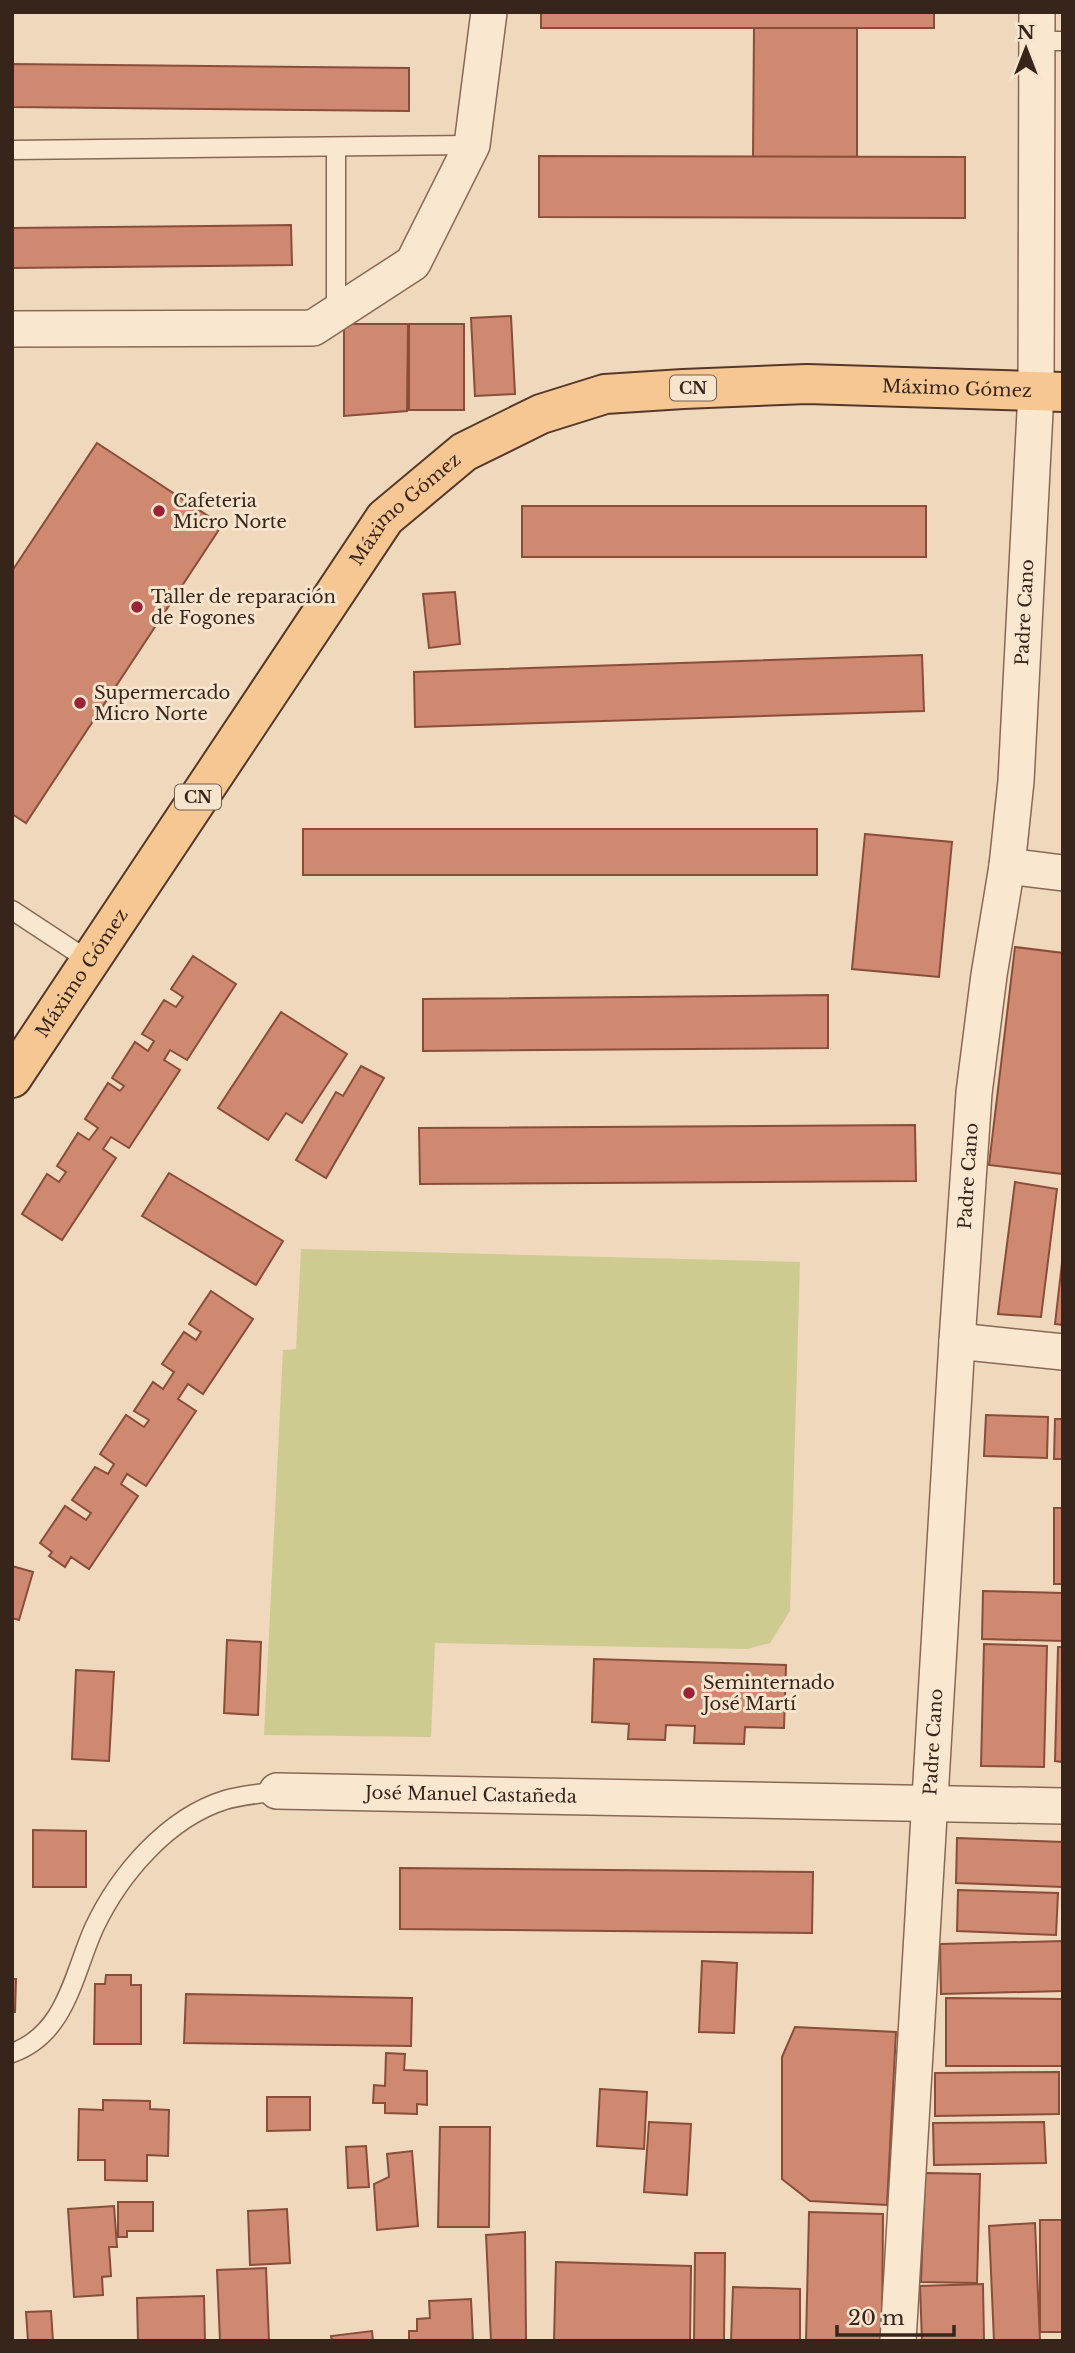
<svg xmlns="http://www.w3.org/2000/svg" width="1075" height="2353" font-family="'Libre Baskerville',serif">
<rect width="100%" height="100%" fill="#f0d8bd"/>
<polygon fill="#cecb91" points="301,1249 800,1262 790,1611 770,1643 747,1649 435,1643 431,1737 264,1735 283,1350 296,1349"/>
<g fill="#d08971" stroke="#894d3a" stroke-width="2">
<rect x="541" y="12" width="393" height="16"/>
<polygon points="754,28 857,28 857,157 753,157"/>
<polygon points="12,64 409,68 409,111 12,107"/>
<polygon points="539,156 965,157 965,218 539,217"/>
<polygon points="291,225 292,265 12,268 12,228"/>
<polygon points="511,316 515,394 475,396 471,318"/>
<polygon points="344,324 408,324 407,411 344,416"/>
<rect x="409" y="324" width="55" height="86"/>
<polygon points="97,443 222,525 26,823 12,814 12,571"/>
<rect x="522" y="506" width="404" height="51"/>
<polygon points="455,592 460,644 429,648 423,594"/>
<polygon points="922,655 924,711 415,727 414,672"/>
<rect x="303" y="829" width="514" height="46"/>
<polygon points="865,834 952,842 939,977 852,969"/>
<polygon points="1015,947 1063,953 1063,1174 989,1165"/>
<polygon points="193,956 236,984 187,1060 170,1050 164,1060 180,1070 129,1148 111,1137 103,1149 116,1158 62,1240 22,1214 47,1174 59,1182 66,1172 57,1166 78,1133 89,1140 98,1128 85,1119 108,1083 120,1091 124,1086 112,1078 135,1042 148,1051 154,1041 142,1034 164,1000 176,1007 183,997 171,989"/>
<polygon points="828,995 828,1048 423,1051 423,999"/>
<polygon points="281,1012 347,1054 302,1123 286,1113 268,1140 218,1108"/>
<polygon points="361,1066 384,1078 326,1178 296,1160 336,1092 343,1096"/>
<polygon points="915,1125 916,1181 420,1184 419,1128"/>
<polygon points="169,1173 283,1241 256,1285 142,1216"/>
<polygon points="1015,1182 1057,1189 1041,1317 998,1314"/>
<polygon points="1063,1254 1063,1325 1055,1324"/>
<polygon points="211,1291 253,1319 203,1394 188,1384 178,1399 196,1411 146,1486 127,1474 121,1484 138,1496 89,1569 71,1557 65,1567 49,1556 52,1552 40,1543 65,1506 86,1520 91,1513 72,1500 95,1467 108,1474 114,1464 100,1454 126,1415 144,1427 149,1420 134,1411 153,1382 163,1389 174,1372 162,1364 184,1332 196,1340 201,1332 189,1324"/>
<polygon points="986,1415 1048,1417 1047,1458 984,1456"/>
<polygon points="1055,1419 1063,1419 1063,1459 1054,1459"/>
<rect x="1054" y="1508" width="9" height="76"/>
<polygon points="12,1566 33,1572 19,1620 12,1618"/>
<polygon points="983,1591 1063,1593 1063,1641 982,1639"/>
<polygon points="227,1640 261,1642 258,1715 224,1713"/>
<polygon points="984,1644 1047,1646 1044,1767 981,1766"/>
<polygon points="1058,1647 1063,1647 1063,1762 1055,1761"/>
<polygon points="594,1659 786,1665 784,1728 745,1727 744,1744 694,1743 695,1726 666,1725 665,1740 628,1739 629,1724 592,1722"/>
<polygon points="76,1670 114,1672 109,1761 72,1759"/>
<polygon points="33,1830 86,1831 86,1887 33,1887"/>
<polygon points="957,1838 1063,1842 1063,1887 956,1883"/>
<polygon points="400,1868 813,1872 812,1933 400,1929"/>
<polygon points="958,1890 1058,1893 1056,1935 957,1931"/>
<polygon points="1063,1941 1063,1991 941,1994 940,1944"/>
<polygon points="702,1961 737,1963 734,2033 699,2032"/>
<polygon points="106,1975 131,1975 131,1985 141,1985 141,2044 94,2044 95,1984 105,1984"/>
<polygon points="12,1979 16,1979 15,2012 12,2012"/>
<polygon points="186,1994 412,1998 411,2046 184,2043"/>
<polygon points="946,1998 1063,1999 1063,2066 946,2066"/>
<polygon points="795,2027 896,2032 887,2205 810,2201 782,2179 782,2057"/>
<polygon points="386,2053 405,2054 404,2070 427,2071 427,2105 417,2104 417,2114 385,2113 385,2103 373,2103 374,2085 385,2086"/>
<polygon points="1059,2072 1059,2114 935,2116 935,2073"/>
<polygon points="600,2089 647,2092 644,2149 597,2146"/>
<polygon points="267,2097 310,2097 310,2130 267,2131"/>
<polygon points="103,2100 150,2101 150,2109 169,2110 168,2156 147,2155 147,2181 105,2180 105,2160 78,2160 79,2109 103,2110"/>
<polygon points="649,2122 691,2124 687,2195 644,2192"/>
<polygon points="1044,2122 1046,2163 934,2165 933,2123"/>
<polygon points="440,2127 490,2127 489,2227 438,2227"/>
<polygon points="366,2146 369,2187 348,2188 346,2147"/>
<polygon points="412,2151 418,2226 377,2230 374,2184 389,2177 387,2154"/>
<polygon points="925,2173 980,2174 977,2283 921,2282"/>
<polygon points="118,2202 153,2202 153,2231 127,2231 127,2237 118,2237"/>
<polygon points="114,2206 117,2247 109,2247 111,2276 102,2277 103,2295 74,2297 68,2209"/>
<polygon points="287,2209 290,2263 250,2265 248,2211"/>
<polygon points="809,2212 883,2214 882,2341 806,2341"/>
<rect x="1040" y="2220" width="23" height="112"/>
<polygon points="1035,2223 1040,2341 994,2341 989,2226"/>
<polygon points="525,2232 526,2341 491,2341 486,2235"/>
<polygon points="695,2253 725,2253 724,2341 694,2341"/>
<polygon points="556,2262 691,2266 690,2341 554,2341"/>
<polygon points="266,2268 269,2341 220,2341 217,2270"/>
<polygon points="983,2284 984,2341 922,2341 920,2286"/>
<polygon points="733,2287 800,2289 800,2341 731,2341"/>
<polygon points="204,2296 205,2341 138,2341 137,2298"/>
<polygon points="471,2299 473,2341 409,2341 409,2331 417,2331 417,2319 430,2318 429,2301"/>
<polygon points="51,2311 53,2341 28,2341 26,2312"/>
<polygon points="372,2331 373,2341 332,2341 331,2336"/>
</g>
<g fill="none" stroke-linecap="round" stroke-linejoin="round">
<defs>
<g id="service">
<polyline points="1037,41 1063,41"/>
<polyline points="336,148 336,314"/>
<polyline points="12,150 472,145"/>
<polyline points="12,910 91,962"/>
<path d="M12,2053C66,2034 73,1975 94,1928C119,1875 167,1818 225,1800C241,1795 260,1794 277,1791"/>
</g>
<g id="minor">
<polyline points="12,329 313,328 413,263 472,145 489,12"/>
<polyline points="1007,866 1063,873"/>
<polyline points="957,1341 1063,1352"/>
<path id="s1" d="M277,1791L1063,1806"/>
<path id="s2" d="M898,2341L957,1341L974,1093L989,975L1007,866L1016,781L1036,392L1037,12"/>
</g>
<g id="primary">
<path id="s3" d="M12,1078L385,518L464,452L541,414L605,394L683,389L807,384L1063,392"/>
</g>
</defs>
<use href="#service" stroke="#886855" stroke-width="21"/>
<use href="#minor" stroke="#886855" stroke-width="38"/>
<use href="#primary" stroke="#55382a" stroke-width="42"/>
<use href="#service" stroke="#fae7d0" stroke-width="18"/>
<use href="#minor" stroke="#fae7d0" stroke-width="35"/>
<use href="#primary" stroke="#f6c792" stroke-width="38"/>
</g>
<g fill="#9a2337" stroke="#f7e4cd" stroke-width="2.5">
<circle cx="159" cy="511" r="7"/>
<circle cx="137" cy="607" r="7"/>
<circle cx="80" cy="703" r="7"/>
<circle cx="689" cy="1693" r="7"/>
</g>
<g text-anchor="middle" stroke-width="6" stroke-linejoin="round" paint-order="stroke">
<g fill="#f7e4cd" stroke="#715e50" stroke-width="2">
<rect x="670" y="375.5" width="46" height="25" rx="5"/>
<rect x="175" y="784.5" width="46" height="25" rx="5"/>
</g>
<g font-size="16" font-weight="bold" fill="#37241b">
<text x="693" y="394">CN</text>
<text x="198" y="803">CN</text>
</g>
<g font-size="18" fill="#37241b" stroke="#f7e4cd">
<text dy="6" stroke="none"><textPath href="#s3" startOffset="1281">Máximo Gómez</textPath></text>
<text dy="6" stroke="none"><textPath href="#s3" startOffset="693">Máximo Gómez</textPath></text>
<text dy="6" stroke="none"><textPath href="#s2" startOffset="1734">Padre Cano</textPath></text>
<text dy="6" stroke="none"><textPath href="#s3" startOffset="126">Máximo Gómez</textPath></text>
<text dy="6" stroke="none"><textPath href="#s2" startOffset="1167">Padre Cano</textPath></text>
<text dy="6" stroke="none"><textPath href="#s2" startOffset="600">Padre Cano</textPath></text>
<text dy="6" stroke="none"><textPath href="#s1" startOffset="194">José Manuel Castañeda</textPath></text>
</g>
<g font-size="18" fill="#37241b" stroke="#f7e4cd" text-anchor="start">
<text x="173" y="507">Cafeteria<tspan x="173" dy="21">Micro Norte</tspan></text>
<text x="151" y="603">Taller de reparación<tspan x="151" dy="21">de Fogones</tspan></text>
<text x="94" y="699">Supermercado<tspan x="94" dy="21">Micro Norte</tspan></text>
<text x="703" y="1689">Seminternado<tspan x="703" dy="21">José Martí</tspan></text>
</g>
</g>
<rect width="1075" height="2353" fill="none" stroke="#37241b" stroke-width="28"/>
<g transform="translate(1026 49)" stroke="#f7e4cd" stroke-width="5" paint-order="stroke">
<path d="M0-5L12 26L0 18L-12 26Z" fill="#37241b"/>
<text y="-10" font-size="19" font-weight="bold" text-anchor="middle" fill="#37241b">N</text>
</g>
<path d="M837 2325v10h117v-10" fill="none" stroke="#37241b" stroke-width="3.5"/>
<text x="848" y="2325" font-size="21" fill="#37241b" stroke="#f7e4cd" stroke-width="5" paint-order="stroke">20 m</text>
</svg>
